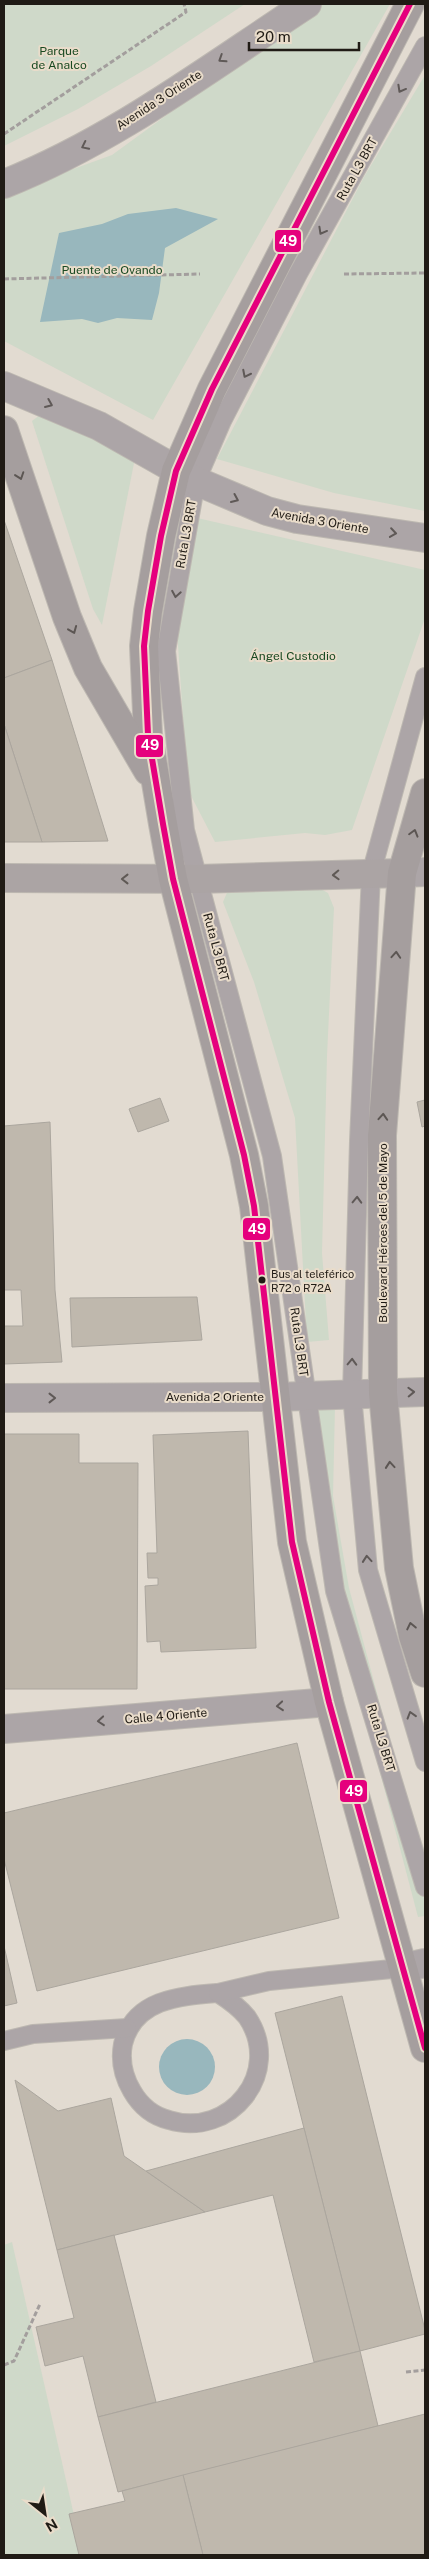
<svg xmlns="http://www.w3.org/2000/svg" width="429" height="2559" font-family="'Public Sans',sans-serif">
<rect width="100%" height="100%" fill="#e2dbd1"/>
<g fill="#cfd9c9">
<polygon points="4,4 245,4 151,66 78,109 4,146"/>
<polygon points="319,4 390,4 153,420 4,341 4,194 112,155"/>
<polygon points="425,75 425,511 334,493 217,459 364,177"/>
<polygon points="40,415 135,458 102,625 93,609 32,421"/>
<polygon points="193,517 425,570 425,618 352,830 325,835 305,833 215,842 188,790 176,616"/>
<polygon points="315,886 328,893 334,908 327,1056 322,1253 329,1340 307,1342 295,1118 254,982 223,902 229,888"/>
<polygon points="335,1406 333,1496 349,1588 389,1738 425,1853 425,1916 418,1917 351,1662 313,1411"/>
<polygon points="12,2242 83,2555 4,2555 4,2245"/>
</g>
<g fill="#98b7bd">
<polygon points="176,208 218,219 165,248 159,293 152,320 117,318 98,323 82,319 40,322 59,233 102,224 128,214"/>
<circle cx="187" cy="2067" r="28"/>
</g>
<g fill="#bfb8ad" stroke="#aba69e">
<polygon points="4,520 52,660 4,678"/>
<polygon points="52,660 108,841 42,842 4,724 4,678"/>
<polygon points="4,724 42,842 4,842"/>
<polygon points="160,1098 169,1121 138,1132 129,1109"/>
<polygon points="425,1100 425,1126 422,1127 417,1102"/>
<polygon points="50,1122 55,1290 62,1362 4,1364 4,1326 23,1326 21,1290 4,1290 4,1126"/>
<polygon points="197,1297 202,1340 72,1347 70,1298"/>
<polygon points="248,1431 256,1648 161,1652 160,1641 147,1642 145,1586 158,1585 158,1578 148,1578 147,1553 157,1553 153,1435"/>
<polygon points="4,1434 79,1434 79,1463 138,1463 137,1689 4,1689"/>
<polygon points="297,1743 339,1918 37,1991 4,1859 4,1813"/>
<polygon points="4,1946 17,2003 4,2006"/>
<polygon points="342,1996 425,2330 425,2334 360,2351 275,2013"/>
<polygon points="15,2080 58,2111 111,2098 124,2156 205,2212 57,2250"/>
<polygon points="304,2128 360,2351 314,2362 273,2195 205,2212 146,2171"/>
<polygon points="114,2235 156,2402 98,2417 83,2356 45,2366 36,2327 74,2318 57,2250"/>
<polygon points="360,2351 378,2426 118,2492 98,2417"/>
<polygon points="425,2414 425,2555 203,2555 183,2475"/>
<polygon points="183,2475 203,2555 79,2555 69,2514 125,2501 122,2491"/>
</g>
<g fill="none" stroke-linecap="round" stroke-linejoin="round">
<defs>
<g id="lane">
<polyline points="425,46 298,274 222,421 196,481 166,651 185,830 272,1156 335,1591 425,1887"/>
<polyline points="425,677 371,874 359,1141 352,1395 368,1570 425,1762"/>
<path d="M218,1993C229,2000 239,2007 247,2017C284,2072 230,2139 169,2120C153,2116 140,2105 132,2091C123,2076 120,2060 123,2044C134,1999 179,1996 218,1993Z"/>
<polyline points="218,1993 269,1981 402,1968"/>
<polyline points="4,2041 33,2034 127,2028"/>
</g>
<g id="street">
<path d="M4,184C113,141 209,68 307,4"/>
<polyline points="4,386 99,426 196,481 267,511 297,519 425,538"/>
<polyline points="402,873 425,872"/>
<polyline points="4,1398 275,1397 425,1392"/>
<polyline points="4,1729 329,1702"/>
<polyline points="402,1968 425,1963"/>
</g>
<polyline id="secondary" points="4,878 198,879 402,873"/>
<g id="primary">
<polyline points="410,4 212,389 176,471 161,536 148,611 144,646 148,735 163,824 173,879 244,1155 254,1206 292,1542 329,1702 425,2048"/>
<polyline points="4,430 67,617 88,668 148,771"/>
<polyline points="425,793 402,873 382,1135 383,1393 399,1568 413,1636 425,1673"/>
</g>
</defs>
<use href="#lane" stroke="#bdb8b1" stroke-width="20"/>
<use href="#street" stroke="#bdb8b1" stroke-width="30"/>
<use href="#secondary" stroke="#bdb8b1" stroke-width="30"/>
<use href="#primary" stroke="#bdb8b1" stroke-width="30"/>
<g stroke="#a39e9d" stroke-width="3" stroke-dasharray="5 2.5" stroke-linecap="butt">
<polyline points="4,134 186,12 184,4"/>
<polyline points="344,274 425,273"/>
<polyline points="4,279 200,274"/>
<polyline points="4,2365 14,2361 40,2304"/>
<polyline points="406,2372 425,2370"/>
</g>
<use href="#lane" stroke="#aca5a7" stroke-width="18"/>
<use href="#street" stroke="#aca5a7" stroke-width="28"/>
<use href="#secondary" stroke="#aba4a4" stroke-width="28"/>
<use href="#primary" stroke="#a59e9e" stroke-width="28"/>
<defs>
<polyline id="bus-1" points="410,4 212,389 176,471 161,536 148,611 144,646 148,735 163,824 173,879 244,1155 254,1206 292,1542 329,1702 425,2048"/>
</defs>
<use href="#bus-1" stroke="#e9dcca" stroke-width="10"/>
<use href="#bus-1" stroke="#e5007d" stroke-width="6"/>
</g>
<defs><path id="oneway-chevron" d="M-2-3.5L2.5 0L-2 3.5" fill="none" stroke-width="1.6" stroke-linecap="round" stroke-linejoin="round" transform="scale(1.25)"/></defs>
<g stroke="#5f5957">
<use href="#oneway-chevron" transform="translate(222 59) rotate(147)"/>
<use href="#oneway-chevron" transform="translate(401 89) rotate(119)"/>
<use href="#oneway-chevron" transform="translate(85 146) rotate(154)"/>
<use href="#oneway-chevron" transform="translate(322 231) rotate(119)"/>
<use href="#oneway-chevron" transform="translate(246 374) rotate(117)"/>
<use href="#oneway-chevron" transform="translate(49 404) rotate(23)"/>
<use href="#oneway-chevron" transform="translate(235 499) rotate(24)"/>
<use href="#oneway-chevron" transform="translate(393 533) rotate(8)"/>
<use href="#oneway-chevron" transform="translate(176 594) rotate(100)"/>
<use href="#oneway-chevron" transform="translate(357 1200) rotate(-88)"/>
<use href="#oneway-chevron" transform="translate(352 1362) rotate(-88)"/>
<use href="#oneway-chevron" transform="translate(411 1392) rotate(-2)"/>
<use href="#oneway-chevron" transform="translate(52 1398)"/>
<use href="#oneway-chevron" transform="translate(367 1559) rotate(-95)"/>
<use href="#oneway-chevron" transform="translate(280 1706) rotate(175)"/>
<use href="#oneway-chevron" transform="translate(411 1715) rotate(-107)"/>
<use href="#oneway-chevron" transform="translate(101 1721) rotate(175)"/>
</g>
<g stroke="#5c5653">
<use href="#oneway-chevron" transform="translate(20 476) rotate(71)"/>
<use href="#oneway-chevron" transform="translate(73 630) rotate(68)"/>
<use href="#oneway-chevron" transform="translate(414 833) rotate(-74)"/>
<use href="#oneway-chevron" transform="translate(396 955) rotate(-86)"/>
<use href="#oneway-chevron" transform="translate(383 1117) rotate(-86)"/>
<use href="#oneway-chevron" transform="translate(390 1465) rotate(-95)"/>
<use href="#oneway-chevron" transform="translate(411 1626) rotate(-102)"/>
</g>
<g stroke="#5f5955">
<use href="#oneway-chevron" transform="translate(336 875) rotate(178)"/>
<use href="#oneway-chevron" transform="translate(125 879) rotate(-180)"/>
</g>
<circle fill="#201b15" stroke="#e9dcca" stroke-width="2" cx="262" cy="1280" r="4.5"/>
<g text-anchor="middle" stroke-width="4" stroke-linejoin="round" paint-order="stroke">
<g font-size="11" fill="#201b15" stroke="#e9dcca" text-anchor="start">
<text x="271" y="1278">Bus al teleférico<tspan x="271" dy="14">R72 o R72A</tspan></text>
</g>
<g font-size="12" fill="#194921" stroke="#e9dcca">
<text x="59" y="55">Parque<tspan x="59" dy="14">de Analco</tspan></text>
<text x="112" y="274">Puente de Ovando</text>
<text x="293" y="660">Ángel Custodio</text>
</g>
<g font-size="12" fill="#201b15" stroke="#e9dcca">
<text transform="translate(159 100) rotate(-33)" y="4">Avenida 3 Oriente</text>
<text transform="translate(357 169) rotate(-61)" y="4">Ruta L3 BRT</text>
<text transform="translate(320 521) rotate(10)" y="4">Avenida 3 Oriente</text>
<text transform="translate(186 534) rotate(-80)" y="4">Ruta L3 BRT</text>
<text transform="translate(216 947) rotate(75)" y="4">Ruta L3 BRT</text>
<text transform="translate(383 1233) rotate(-90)" y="4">Boulevard Héroes del 5 de Mayo</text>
<text transform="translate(299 1342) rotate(82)" y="4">Ruta L3 BRT</text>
<text x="215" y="1401">Avenida 2 Oriente</text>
<text transform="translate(166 1716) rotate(-5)" y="4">Calle 4 Oriente</text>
<text transform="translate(381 1738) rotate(73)" y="4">Ruta L3 BRT</text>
</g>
</g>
<g stroke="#e9dcca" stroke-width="2">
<rect x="274" y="229" width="28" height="24" rx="5" fill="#e5007d"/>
<rect x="135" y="734" width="29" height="24" rx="5" fill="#e5007d"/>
<rect x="242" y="1217" width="29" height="24" rx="5" fill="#e5007d"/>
<rect x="339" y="1779" width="29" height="24" rx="5" fill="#e5007d"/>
</g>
<g font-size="14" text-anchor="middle" font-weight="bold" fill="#fff">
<text x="288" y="246">49</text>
<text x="150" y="750">49</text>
<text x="257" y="1234">49</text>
<text x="354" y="1796">49</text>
</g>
<rect width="429" height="2559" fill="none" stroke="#201b15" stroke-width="10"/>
<g transform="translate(45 2514) rotate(150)" stroke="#e9dcca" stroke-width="4" paint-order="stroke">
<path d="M0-4L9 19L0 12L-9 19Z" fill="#201b15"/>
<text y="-8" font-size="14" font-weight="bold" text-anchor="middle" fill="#201b15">N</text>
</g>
<path d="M249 42v8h110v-8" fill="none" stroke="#201b15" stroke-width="2.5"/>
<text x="256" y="42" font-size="15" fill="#201b15" stroke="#e9dcca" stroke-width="4" paint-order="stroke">20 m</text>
</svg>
